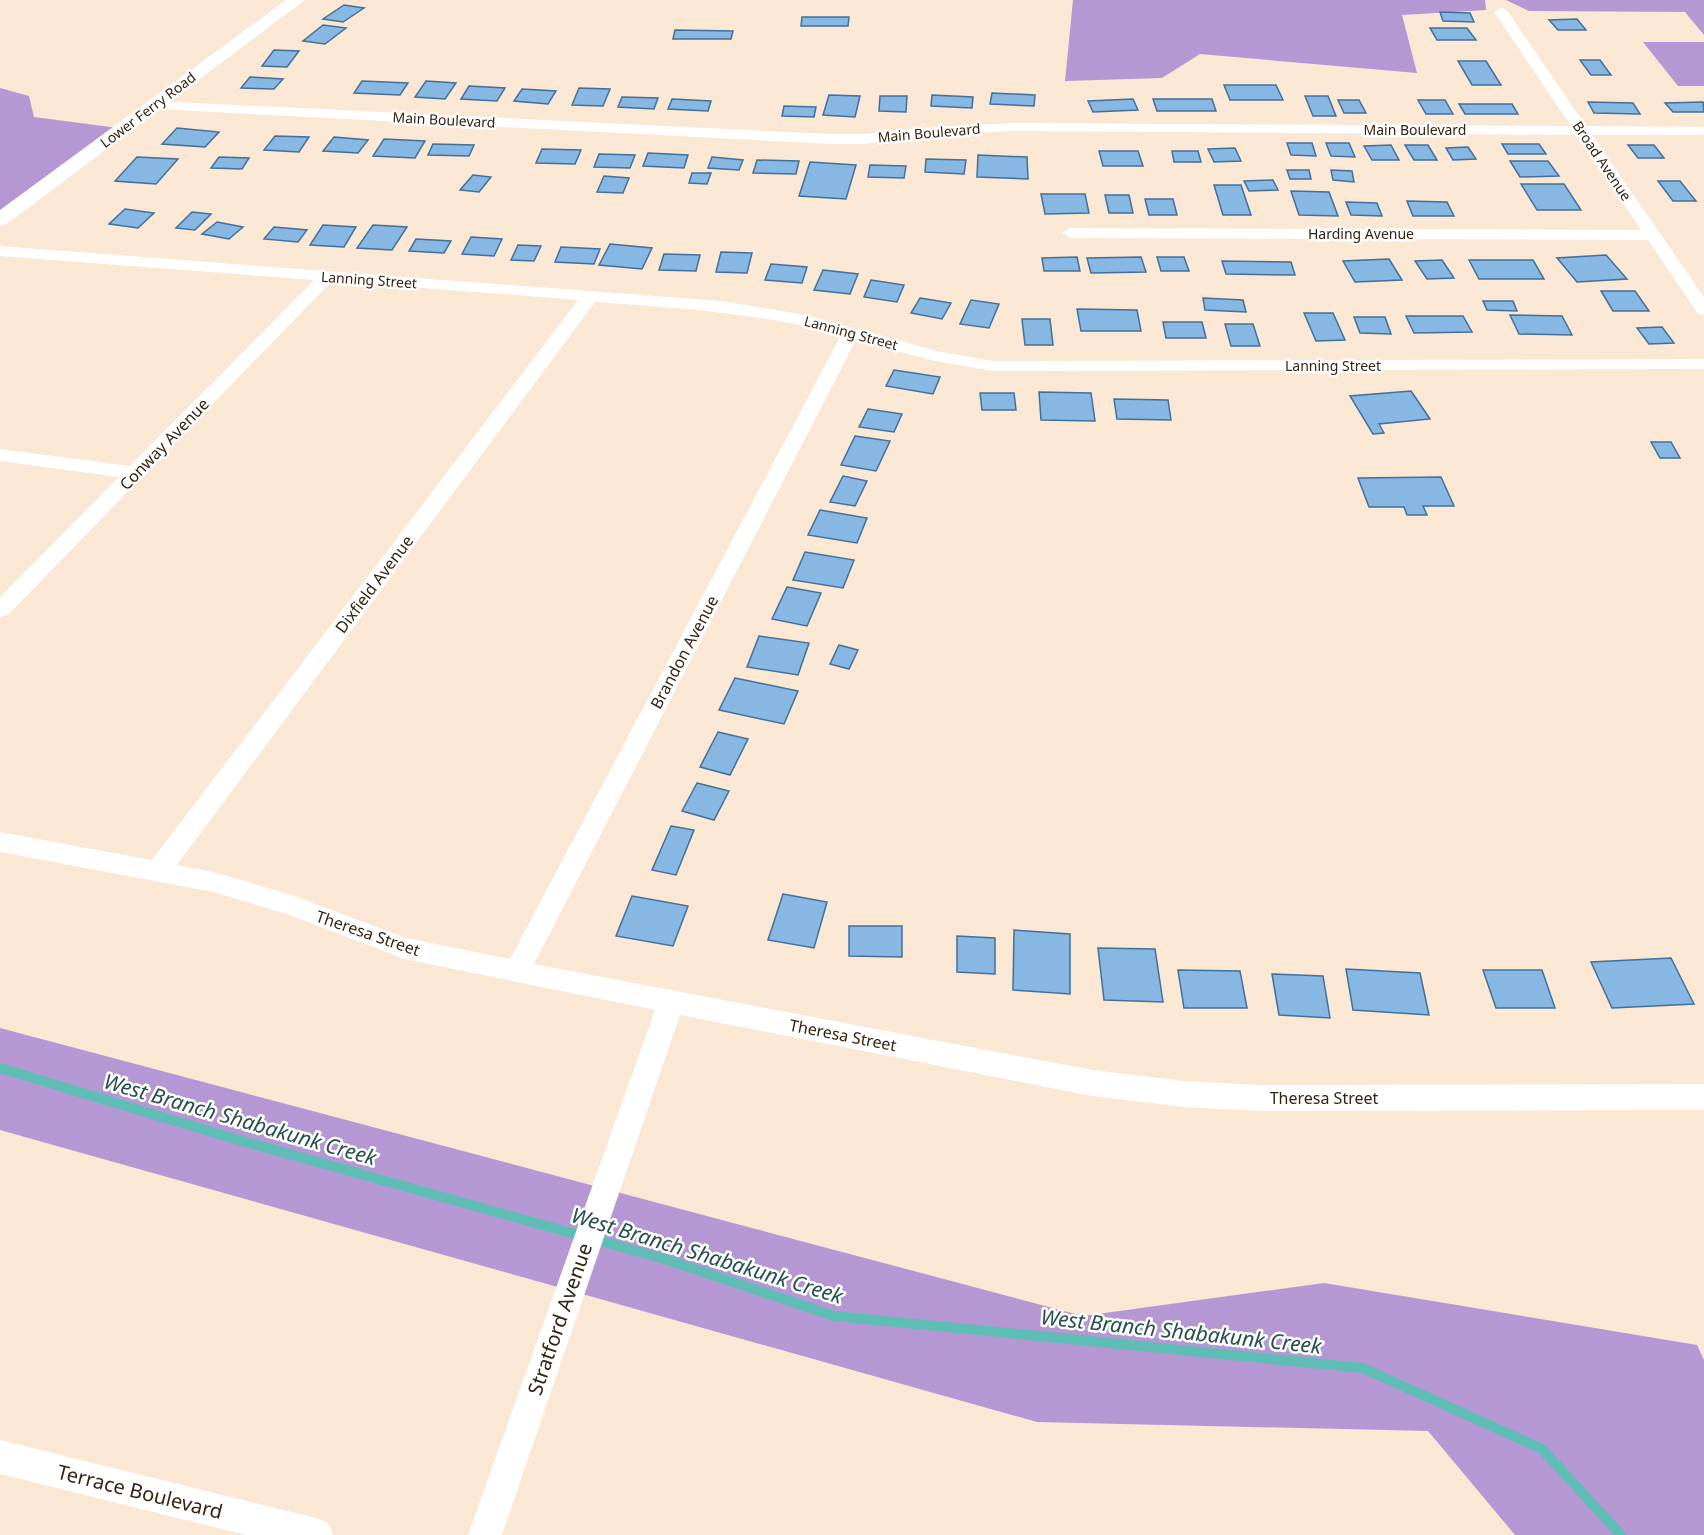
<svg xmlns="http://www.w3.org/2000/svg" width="1704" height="1535" font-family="'Noto Sans',sans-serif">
<rect width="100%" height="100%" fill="#fae7d4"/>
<g fill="#b597d4">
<polygon points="1073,0 1485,0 1486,10 1402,15 1417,73 1200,54 1162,78 1065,81"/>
<polygon points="1506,0 1704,0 1704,35 1685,12 1529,11"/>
<polygon points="1643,42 1704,42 1704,86 1678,86"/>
<polygon points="0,88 29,96 34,117 118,128 0,211"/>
<polygon points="0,1028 1083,1316 1324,1283 1697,1345 1704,1360 1704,1535 1515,1535 1428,1431 1037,1422 0,1130"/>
</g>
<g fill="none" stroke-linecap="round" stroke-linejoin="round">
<polyline stroke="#5ebeb5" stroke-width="10" points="0,1068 235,1139 661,1258 834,1316 1363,1368 1542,1449 1621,1535"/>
</g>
<g fill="#87b7e3" stroke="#437098" stroke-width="1.5">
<polygon points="344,5 364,8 343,22 323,19"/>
<polygon points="1440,12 1470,13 1474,22 1443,21"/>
<polygon points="802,17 849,17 848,26 801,26"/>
<polygon points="1577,19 1586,30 1558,30 1549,20"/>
<polygon points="323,25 346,28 325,44 303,41"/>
<polygon points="1430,28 1467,28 1476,40 1437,40"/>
<polygon points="675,30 733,31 731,39 673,39"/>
<polygon points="274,50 299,51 287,67 262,66"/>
<polygon points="1580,60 1600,60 1611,75 1591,75"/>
<polygon points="1458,61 1486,61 1501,85 1472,85"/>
<polygon points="250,77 283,79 274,89 241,88"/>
<polygon points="362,81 408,83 400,95 354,93"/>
<polygon points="426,81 456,83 445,99 415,97"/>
<polygon points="1224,85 1276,85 1283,100 1230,100"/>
<polygon points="469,86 505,88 497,101 461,99"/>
<polygon points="579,88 610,89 603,106 572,105"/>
<polygon points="522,89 556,91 548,104 514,101"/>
<polygon points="992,93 1035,95 1034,106 990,104"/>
<polygon points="829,95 860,96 855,117 823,115"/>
<polygon points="932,95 973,97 972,108 931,106"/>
<polygon points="880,96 907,96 906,112 879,111"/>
<polygon points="1305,96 1328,96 1336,116 1313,116"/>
<polygon points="622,97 658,98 654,109 618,107"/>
<polygon points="672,99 711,101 708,111 668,109"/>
<polygon points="1133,99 1138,110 1093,112 1088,101"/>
<polygon points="1153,99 1212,99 1216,111 1157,111"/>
<polygon points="1338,100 1359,100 1366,113 1344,113"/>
<polygon points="1418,100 1445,100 1453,114 1426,114"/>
<polygon points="1588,102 1633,103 1640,114 1594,113"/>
<polygon points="1703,102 1704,112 1673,112 1665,103"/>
<polygon points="1459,104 1512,104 1518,114 1465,114"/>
<polygon points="784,106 816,107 814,117 782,116"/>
<polygon points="177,128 219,132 205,147 162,144"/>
<polygon points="275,136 309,137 299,152 264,150"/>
<polygon points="334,137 368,140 358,153 323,151"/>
<polygon points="384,139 425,141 415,158 373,156"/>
<polygon points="1287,143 1312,143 1316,156 1291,155"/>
<polygon points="1326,143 1349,143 1355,157 1331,156"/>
<polygon points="433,144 474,145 469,156 428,155"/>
<polygon points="1502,144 1539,144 1546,154 1508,154"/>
<polygon points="1391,145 1399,160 1372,160 1364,146"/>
<polygon points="1405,145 1428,145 1437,160 1414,160"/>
<polygon points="1628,145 1654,145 1664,158 1638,158"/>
<polygon points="1468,147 1476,159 1453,160 1446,148"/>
<polygon points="1235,148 1241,161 1214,162 1208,149"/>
<polygon points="542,149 581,150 575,164 536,163"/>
<polygon points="1099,151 1138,151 1143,166 1103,166"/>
<polygon points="1172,151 1198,151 1201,162 1174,162"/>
<polygon points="648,153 688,155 684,168 643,166"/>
<polygon points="599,154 635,155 630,168 594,167"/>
<polygon points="978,155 1027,157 1028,179 977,177"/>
<polygon points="137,157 178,159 156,184 115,181"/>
<polygon points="219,157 249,158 242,169 211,168"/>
<polygon points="712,157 743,160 739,170 708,168"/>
<polygon points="926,159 966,160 964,174 925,172"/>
<polygon points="757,160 799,161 796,174 753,173"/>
<polygon points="1510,161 1548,161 1559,176 1520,177"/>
<polygon points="810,162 856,165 846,199 799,196"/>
<polygon points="870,165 906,166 904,178 868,177"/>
<polygon points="1287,170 1309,170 1311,179 1290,179"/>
<polygon points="1331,170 1352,171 1354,182 1333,180"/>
<polygon points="692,173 711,173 707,184 689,183"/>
<polygon points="473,175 491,177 479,192 460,190"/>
<polygon points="604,176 629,178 623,193 597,192"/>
<polygon points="1273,180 1278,190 1249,191 1244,181"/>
<polygon points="1658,181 1680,181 1696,201 1673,201"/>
<polygon points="1521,184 1564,184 1581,210 1537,210"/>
<polygon points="1214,185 1241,185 1251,215 1223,215"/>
<polygon points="1291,191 1329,192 1338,216 1299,215"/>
<polygon points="1041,194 1085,194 1089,213 1045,214"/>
<polygon points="1105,195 1129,195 1133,213 1109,213"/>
<polygon points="1145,199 1173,199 1177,215 1149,215"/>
<polygon points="1407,201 1447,202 1454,216 1413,216"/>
<polygon points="1346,202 1377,203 1382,216 1351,215"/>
<polygon points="125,209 154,213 138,228 109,224"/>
<polygon points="192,212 211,214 195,230 176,228"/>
<polygon points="217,222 243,227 229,239 202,234"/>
<polygon points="323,225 356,227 344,247 310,245"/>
<polygon points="373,225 407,227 392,250 357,248"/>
<polygon points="274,227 307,230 298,242 264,239"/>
<polygon points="471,237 502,239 494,256 462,254"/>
<polygon points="416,239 451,241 444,253 409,251"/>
<polygon points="610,244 652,248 642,269 599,265"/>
<polygon points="518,245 541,246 534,261 511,260"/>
<polygon points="561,247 600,249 594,264 555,262"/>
<polygon points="721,252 752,253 747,273 716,272"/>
<polygon points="664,254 700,255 696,271 659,270"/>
<polygon points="1606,255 1627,279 1577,282 1557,258"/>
<polygon points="1077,257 1080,271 1044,271 1042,258"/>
<polygon points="1141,257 1146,272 1091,273 1087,258"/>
<polygon points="1157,257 1184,257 1189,271 1161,271"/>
<polygon points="1389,259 1402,280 1355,282 1343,261"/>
<polygon points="1442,260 1454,278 1427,279 1415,261"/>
<polygon points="1469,260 1533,260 1544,279 1479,279"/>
<polygon points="1222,261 1291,262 1295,275 1226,274"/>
<polygon points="771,264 807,267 802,283 765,280"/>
<polygon points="823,270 858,274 850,294 814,290"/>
<polygon points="871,280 904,285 897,302 864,297"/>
<polygon points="1601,291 1635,291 1649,311 1613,311"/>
<polygon points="920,298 951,303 942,319 911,313"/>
<polygon points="1203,298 1243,300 1246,312 1205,310"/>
<polygon points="971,300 999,304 989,328 960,324"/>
<polygon points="1483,301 1513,301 1517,311 1487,310"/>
<polygon points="1077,309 1137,310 1141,331 1081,331"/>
<polygon points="1304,313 1333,313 1345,340 1316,341"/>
<polygon points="1510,315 1562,316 1572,335 1519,334"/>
<polygon points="1406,316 1463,316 1472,332 1414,333"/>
<polygon points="1354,317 1385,317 1391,334 1360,333"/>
<polygon points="1022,319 1050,319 1053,345 1025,345"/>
<polygon points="1163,322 1202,322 1206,338 1166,338"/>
<polygon points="1225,324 1253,324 1260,346 1231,346"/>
<polygon points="1662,327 1674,343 1649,344 1637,328"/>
<polygon points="894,370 940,377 933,394 886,386"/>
<polygon points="1411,391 1430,419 1379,424 1384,433 1373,434 1350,396"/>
<polygon points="1039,392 1091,393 1095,421 1041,420"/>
<polygon points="980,393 1014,393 1016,410 982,410"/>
<polygon points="1114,399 1168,400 1171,420 1117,419"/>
<polygon points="868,409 902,414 894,432 859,427"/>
<polygon points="855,436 890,441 876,471 841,465"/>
<polygon points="1651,442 1671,442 1680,458 1660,458"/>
<polygon points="843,476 867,481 855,506 830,502"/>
<polygon points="1441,477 1454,506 1423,506 1427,515 1407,515 1404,507 1369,507 1358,478"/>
<polygon points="820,510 867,518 857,543 808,535"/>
<polygon points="805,552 854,560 843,588 793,580"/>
<polygon points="787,587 821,593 807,626 772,619"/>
<polygon points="759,636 809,643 798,675 747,667"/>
<polygon points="839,645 858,650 849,669 830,664"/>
<polygon points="735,678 798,691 784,724 719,710"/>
<polygon points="718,732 748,739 730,775 700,767"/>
<polygon points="697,783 729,791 714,820 682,811"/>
<polygon points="671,826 694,830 676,875 652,870"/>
<polygon points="783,894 827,902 814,948 768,940"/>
<polygon points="632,896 688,906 673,946 616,936"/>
<polygon points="849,926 902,926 902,957 849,956"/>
<polygon points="1014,930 1070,934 1070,994 1013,990"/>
<polygon points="957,936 995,938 995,974 957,972"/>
<polygon points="1098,948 1155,949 1163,1002 1104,1000"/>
<polygon points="1671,958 1694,1004 1612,1008 1591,962"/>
<polygon points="1346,969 1420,973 1429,1015 1353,1010"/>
<polygon points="1178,970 1240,971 1247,1008 1184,1008"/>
<polygon points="1483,970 1542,970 1555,1008 1496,1008"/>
<polygon points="1272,974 1323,976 1330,1018 1279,1015"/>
</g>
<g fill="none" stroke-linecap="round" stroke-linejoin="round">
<g fill="#fff" fill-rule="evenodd">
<polygon points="1501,8 1506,9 1586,126 1704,127 1704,135 1592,135 1704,297 1704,315 1698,314 1648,240 1070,238 1062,233 1070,228 1641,230 1577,135 1014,131 933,135 864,144 831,144 155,109 148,105 155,101 831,134 864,134 933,127 1014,123 1571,126 1494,12"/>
<path d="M0,246L721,301L806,315L937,351L993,361L1704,359V369L993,371L935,361L856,340L534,964L1092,1070L1184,1081L1259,1085L1704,1084V1110L1259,1111L1184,1107L1092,1096L680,1015L502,1535H468L655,1010L404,959L287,914L213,892L0,852V832L152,860L578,300L332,281L8,615L0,617V597L119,477L0,461V449L130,466L314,280L0,256ZM595,302C678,308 760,313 841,335L510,959L406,938L292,895L213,872L177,865Z"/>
<polygon points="0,1440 316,1518 328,1523 333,1535 246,1535 0,1474"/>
</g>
<polygon fill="#fff" fill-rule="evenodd" points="286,0 305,0 7,224 0,226 0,210"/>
</g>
<g text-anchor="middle" stroke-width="5" stroke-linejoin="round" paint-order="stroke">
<g font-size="14" fill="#342310" stroke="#fff">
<text transform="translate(148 110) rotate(-37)" y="5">Lower Ferry Road</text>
<text transform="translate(444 120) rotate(3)" y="5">Main Boulevard</text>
<text x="1415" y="135">Main Boulevard</text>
<text transform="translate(929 133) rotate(-5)" y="5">Main Boulevard</text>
<text transform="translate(1602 161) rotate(56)" y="5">Broad Avenue</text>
<text x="1361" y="239">Harding Avenue</text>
<text transform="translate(369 280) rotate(4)" y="5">Lanning Street</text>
<text transform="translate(851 333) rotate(15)" y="5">Lanning Street</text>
<text x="1333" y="371">Lanning Street</text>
</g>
<g font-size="16" fill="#342310" stroke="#fff">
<text transform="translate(164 444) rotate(-46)" y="6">Conway Avenue</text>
<text transform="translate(374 584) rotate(-53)" y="6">Dixfield Avenue</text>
<text transform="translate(684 652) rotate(-62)" y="6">Brandon Avenue</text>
<text transform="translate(368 933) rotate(19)" y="6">Theresa Street</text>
<text transform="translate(843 1035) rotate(11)" y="6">Theresa Street</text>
<text x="1324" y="1104">Theresa Street</text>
</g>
<g font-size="20" fill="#342310" stroke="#fff">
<text transform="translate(560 1319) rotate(-71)" y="7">Stratford Avenue</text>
<text transform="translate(140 1492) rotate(14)" y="7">Terrace Boulevard</text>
</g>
<g font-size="21" font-style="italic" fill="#25504c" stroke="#fff">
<text transform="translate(240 1120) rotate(16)" y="7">West Branch Shabakunk Creek</text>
<text transform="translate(707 1256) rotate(17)" y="7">West Branch Shabakunk Creek</text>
<text transform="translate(1181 1332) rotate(6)" y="7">West Branch Shabakunk Creek</text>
</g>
</g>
</svg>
